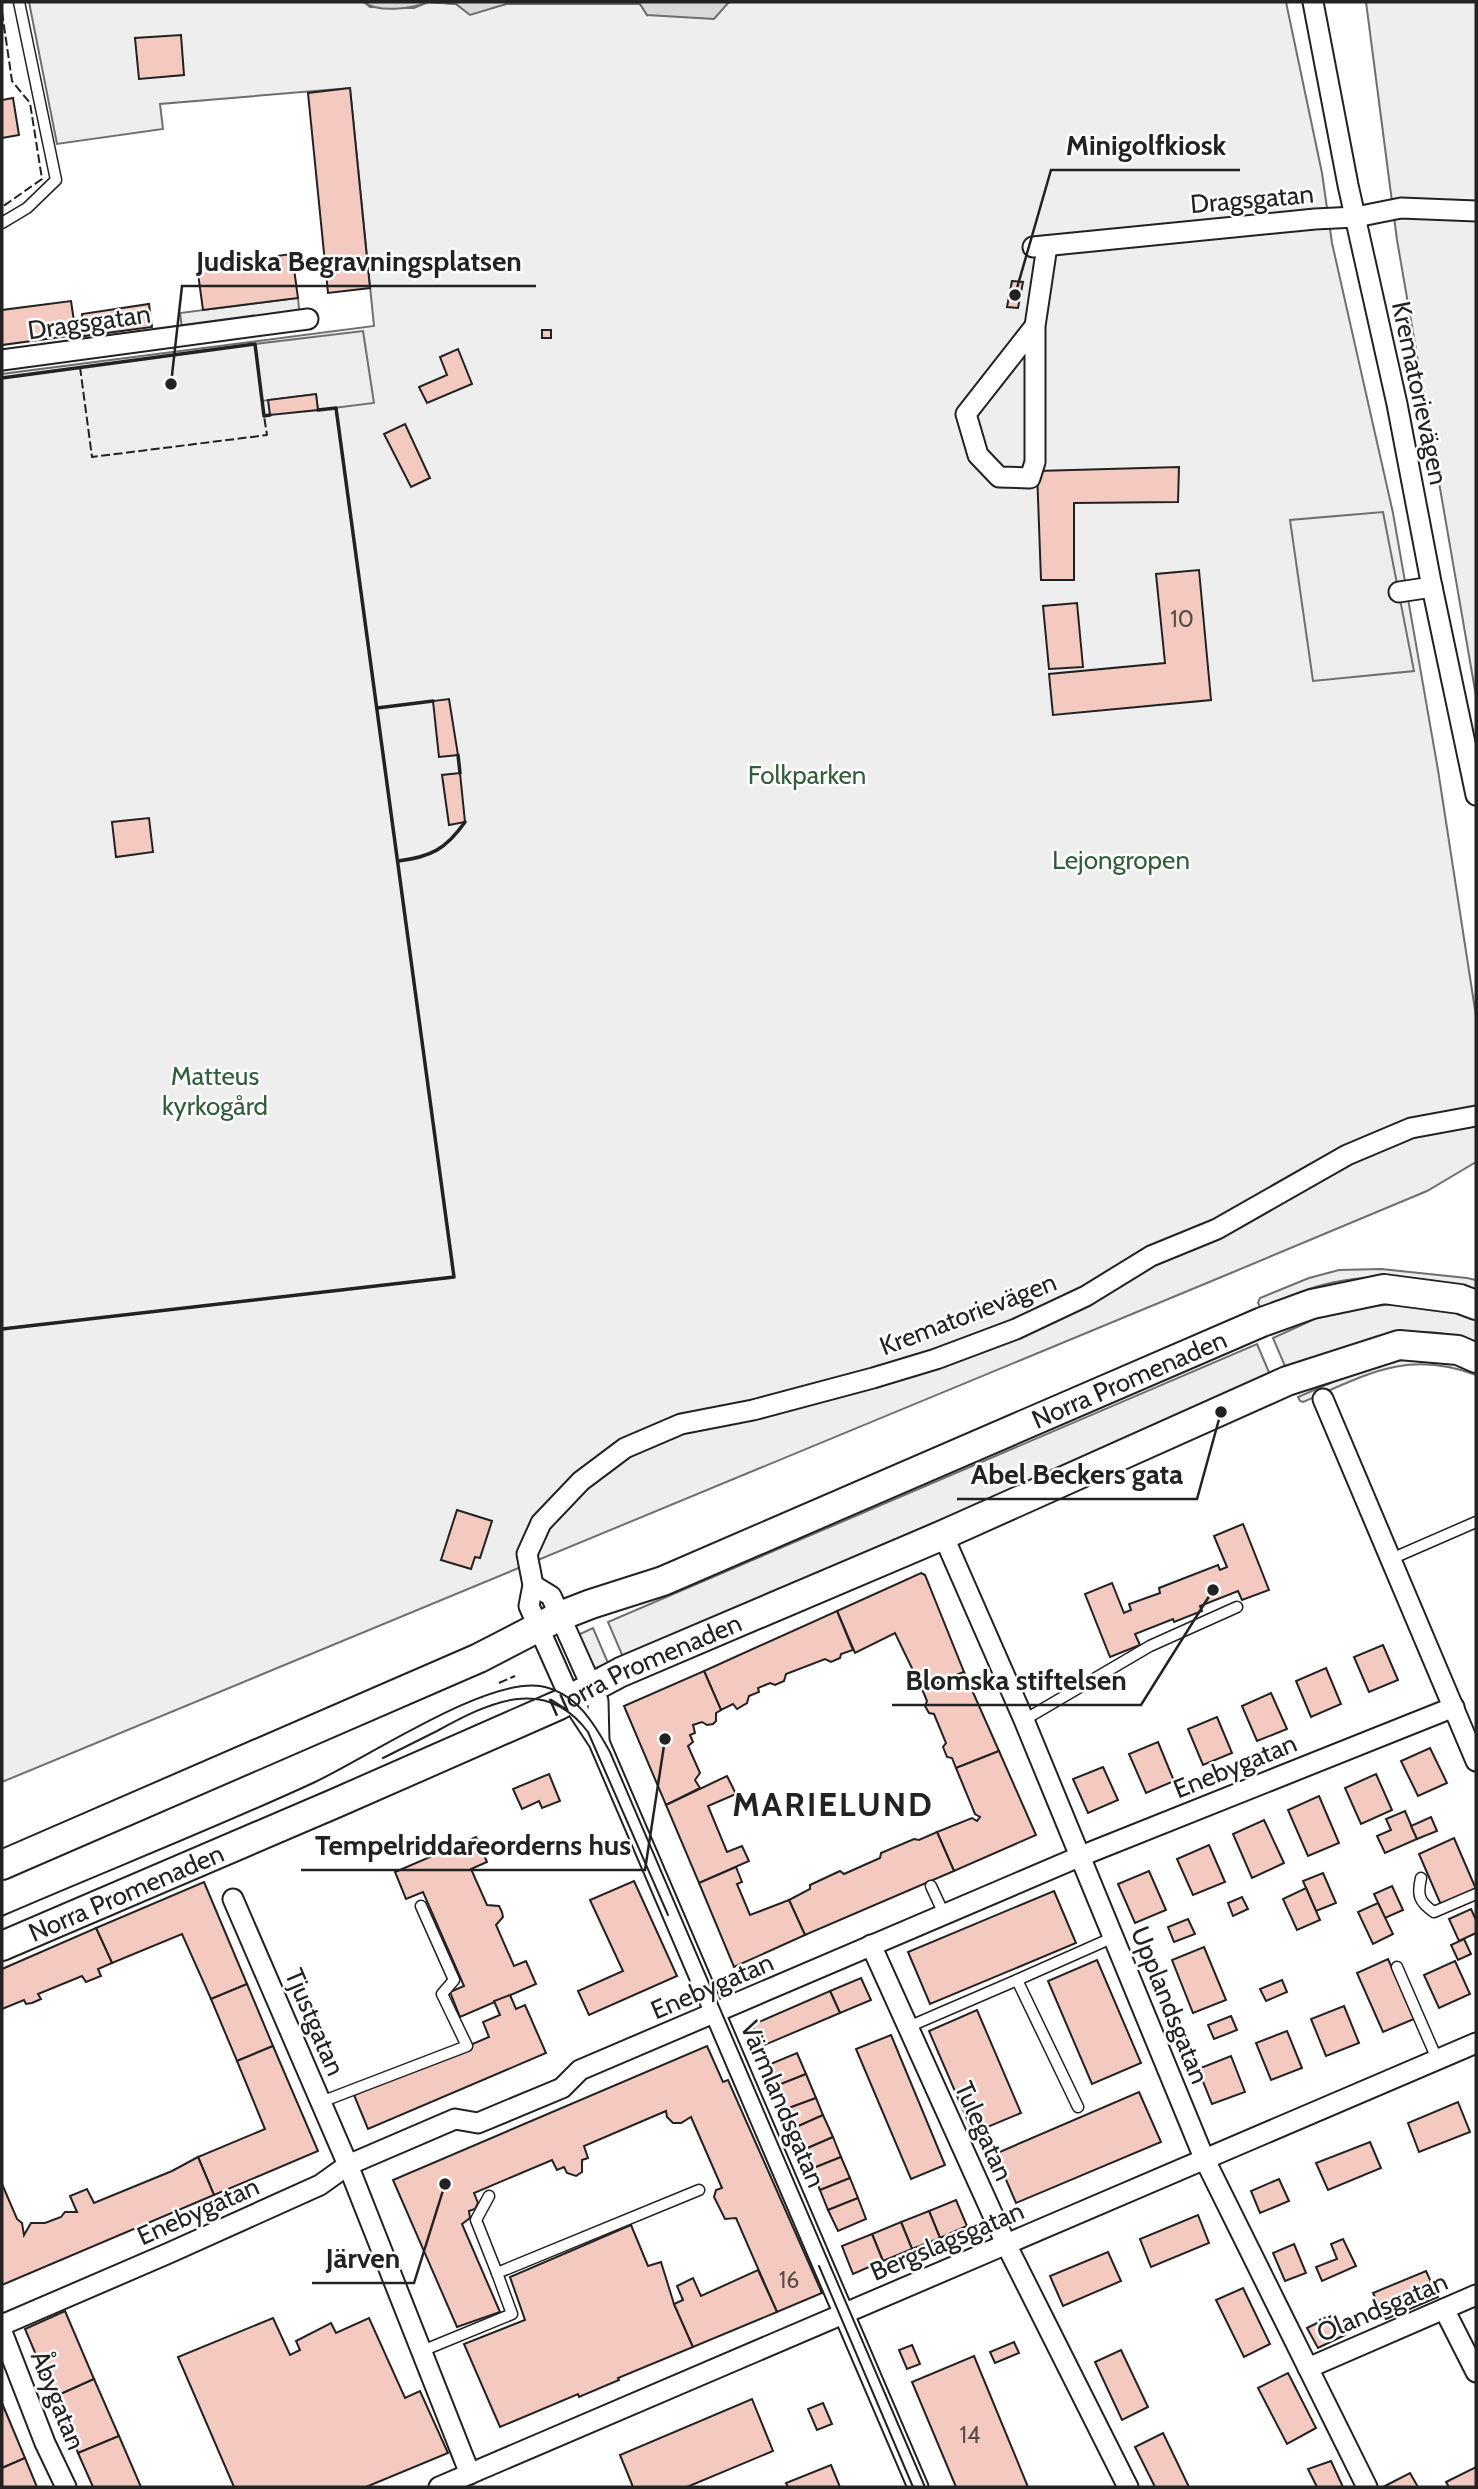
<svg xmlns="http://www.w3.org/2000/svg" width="1478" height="2489" font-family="Cabin,sans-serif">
	<rect width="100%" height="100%" fill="#fff"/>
	<g fill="#eee" stroke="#6f6f6f" stroke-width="2">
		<polygon points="29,2 364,2 370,7 414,8 428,2 456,4 470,14 506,4 640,4 647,15 653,2 1286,2 1322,173 1332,243 1393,513 1438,770 1476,1016 1476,1162 1427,1191 1231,1273 2,1782 2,374 374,326 350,88 160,104 163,129 57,144"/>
		<polygon points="1366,2 1476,2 1476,696 1397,240"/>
		<path d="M 1381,1269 L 1467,1278 L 1476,1280 L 1476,1290 C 1422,1275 1359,1271 1306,1290 C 1290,1295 1276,1302 1261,1309 L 1258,1303 L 1260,1298 L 1309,1278 L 1339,1270 Z"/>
		<path d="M 1407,1303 L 1476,1316 L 1476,1342 C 1410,1317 1347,1345 1287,1371 L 1273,1338 L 1319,1317 L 1374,1306 Z"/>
		<polygon points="1257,1344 1271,1377 623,1657 608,1622"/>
		<path d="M 1410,1358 L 1439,1359 L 1476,1369 L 1476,1375 C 1407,1349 1366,1375 1303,1402 L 1300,1401 L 1298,1397 C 1335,1381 1370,1364 1410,1358 Z"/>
		<polygon points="593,1628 608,1663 596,1668 592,1667 579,1639 580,1634"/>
	</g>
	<g fill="#ededed" stroke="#6f6f6f" stroke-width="2">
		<polygon points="298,298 300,320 183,336 180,313"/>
		<polygon points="363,331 374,403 318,410 316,394 262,401 255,344"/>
		<polygon points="1383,512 1414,671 1313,681 1290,520"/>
	</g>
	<g fill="#d9d9d9" stroke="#6f6f6f" stroke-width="2">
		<path d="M 364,2 L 428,2 C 413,9 377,13 364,2 Z"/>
		<polygon points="430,2 729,2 714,19 647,15 640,4 506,4 470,15 456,4"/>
	</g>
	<g fill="#f3c9c0" stroke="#222" stroke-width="2">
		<polygon points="181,35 184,75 139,79 135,38"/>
		<polygon points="350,88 370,288 328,293 308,93"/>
		<polygon points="13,98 19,135 2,138 2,100"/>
		<polygon points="292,254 298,298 203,310 197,266"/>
		<polygon points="1012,281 1023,282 1018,308 1007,307"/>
		<polygon points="71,301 76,335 2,345 2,310"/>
		<polygon points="149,304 152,327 84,336 82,314"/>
		<rect x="542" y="330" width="9" height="8"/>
		<polygon points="458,349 472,384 427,403 419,387 447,375 440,357"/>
		<polygon points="316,394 318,410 270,415 268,400"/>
		<polygon points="405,424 430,478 411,487 384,434"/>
		<polygon points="1179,467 1178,502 1074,503 1074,580 1041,580 1037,471"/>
		<polygon points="1199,570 1211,700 1053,715 1049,674 1165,663 1156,574"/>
		<polygon points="1077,603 1083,667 1049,669 1043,606"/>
		<polygon points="449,699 458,755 439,757 433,701"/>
		<polygon points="460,773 465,822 449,825 442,775"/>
		<polygon points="149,818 153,852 116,857 112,822"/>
		<polygon points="457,1510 492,1521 480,1558 475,1557 471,1569 441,1560"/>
		<polygon points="1243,1524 1269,1590 1242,1600 1238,1591 1200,1606 1202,1611 1174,1622 1173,1619 1135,1634 1140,1645 1110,1657 1085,1594 1112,1583 1124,1613 1131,1610 1129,1604 1160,1593 1159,1588 1218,1565 1220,1570 1227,1567 1214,1536"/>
		<polygon points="921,1573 925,1575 964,1672 922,1689 895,1633 855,1653 837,1611"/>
		<polygon points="837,1611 853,1650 841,1654 840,1658 831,1662 825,1659 786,1674 784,1681 775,1685 770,1683 758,1688 759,1692 749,1696 747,1703 737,1709 733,1704 721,1710 704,1671"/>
		<polygon points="1383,1645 1398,1680 1369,1692 1354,1657"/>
		<polygon points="1326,1668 1341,1704 1311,1717 1296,1681"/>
		<polygon points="704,1671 721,1710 716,1713 716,1721 713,1724 707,1725 702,1722 693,1725 695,1733 690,1735 693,1742 688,1746 700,1773 695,1780 700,1788 666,1805 624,1706"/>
		<polygon points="964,1672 999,1751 956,1768 952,1758 947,1757 943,1747 946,1743 934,1714 929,1713 925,1706 927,1701 922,1689"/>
		<polygon points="1271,1693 1287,1729 1257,1741 1242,1706"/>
		<polygon points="1217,1717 1232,1753 1203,1765 1188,1729"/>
		<polygon points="1158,1742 1174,1781 1146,1793 1129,1754"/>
		<polygon points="1430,1748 1447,1783 1418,1796 1401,1761"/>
		<polygon points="999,1751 1036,1835 954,1871 937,1832 972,1818 977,1821 980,1817 975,1814 956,1768"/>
		<polygon points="1103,1767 1118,1800 1088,1813 1073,1779"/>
		<polygon points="549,1774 560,1801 542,1808 539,1801 522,1809 513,1789"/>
		<polygon points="1376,1774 1392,1810 1361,1824 1345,1788"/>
		<polygon points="727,1776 736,1794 708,1806 727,1852 742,1846 749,1861 699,1883 666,1805"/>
		<polygon points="1319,1796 1339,1843 1308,1856 1288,1810"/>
		<polygon points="1405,1811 1417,1839 1385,1853 1377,1836 1391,1830 1386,1819"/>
		<polygon points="1431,1817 1437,1831 1417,1839 1411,1826"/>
		<polygon points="1264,1820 1284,1863 1252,1878 1233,1834"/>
		<polygon points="937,1832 954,1871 805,1935 789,1900 810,1889 810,1885 840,1871 844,1874 880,1858 881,1853 914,1839 919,1840"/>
		<polygon points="476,1837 487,1862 471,1869 487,1905 499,1906 502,1912 503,1917 496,1925 514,1966 526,1961 536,1984 460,2017 450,1992 464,1986 423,1892 406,1899 395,1872"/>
		<polygon points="1454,1838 1476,1889 1441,1905 1419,1854"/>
		<polygon points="1209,1845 1225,1882 1193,1895 1177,1859"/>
		<polygon points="736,1867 742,1882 737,1884 750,1915 789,1900 805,1935 734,1967 699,1883"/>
		<polygon points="1149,1871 1166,1910 1135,1923 1118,1884"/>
		<polygon points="1323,1873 1336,1903 1316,1911 1303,1881"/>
		<polygon points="634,1881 677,1976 589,2015 578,1991 623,1971 590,1900"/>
		<polygon points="204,1882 247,1984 211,1999 182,1934 112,1963 96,1928"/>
		<polygon points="1392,1886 1403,1910 1385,1918 1374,1894"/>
		<polygon points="1306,1888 1320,1920 1297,1930 1283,1899"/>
		<polygon points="1054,1891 1076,1943 930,2004 908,1952"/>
		<polygon points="1242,1897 1248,1909 1233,1916 1228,1903"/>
		<polygon points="1378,1903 1393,1934 1373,1944 1358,1912"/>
		<polygon points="1471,1909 1476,1920 1476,1933 1459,1941 1449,1919"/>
		<polygon points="1188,1919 1195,1934 1174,1942 1168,1927"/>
		<polygon points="96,1928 112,1963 98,1969 101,1976 86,1982 82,1976 38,1994 41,1999 32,2003 26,2004 24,2000 2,2009 2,1969"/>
		<polygon points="1464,1939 1471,1954 1458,1960 1451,1945"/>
		<polygon points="1204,1947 1226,2000 1193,2013 1172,1960"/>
		<polygon points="1388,1959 1414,2019 1383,2032 1357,1973"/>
		<polygon points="1097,1960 1141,2063 1092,2084 1048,1981"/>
		<polygon points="1455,1961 1470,1994 1439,2008 1424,1975"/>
		<polygon points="861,1978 871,2000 840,2013 830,1991"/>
		<polygon points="1282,1980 1287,1992 1266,2001 1260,1989"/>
		<polygon points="247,1984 273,2046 237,2061 211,1999"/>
		<polygon points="830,1991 840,2013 762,2046 752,2025"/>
		<polygon points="510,1995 516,2009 525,2005 546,2053 368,2129 354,2095 489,2037 483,2022 500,2015 494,2001"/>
		<polygon points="1344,2006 1359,2043 1326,2056 1311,2019"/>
		<polygon points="977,2010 1021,2113 973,2133 929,2031"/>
		<polygon points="1231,2016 1237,2030 1214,2039 1208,2025"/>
		<polygon points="1287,2031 1302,2068 1271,2080 1256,2043"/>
		<polygon points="891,2035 945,2165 911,2179 856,2049"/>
		<polygon points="273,2046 318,2151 214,2195 198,2157 265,2129 237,2061"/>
		<polygon points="707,2046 723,2082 728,2080 822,2293 777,2312 736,2218 725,2219 714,2197 716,2190 722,2188 691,2117 681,2123 673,2123 667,2117 666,2111 584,2146 588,2158 582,2160 582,2172 576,2176 567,2173 564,2167 557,2170 552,2160 474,2193 478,2203 475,2209 469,2211 470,2218 462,2224 500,2312 457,2327 393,2180"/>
		<polygon points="797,2053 806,2074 776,2086 768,2065"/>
		<polygon points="1231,2056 1245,2092 1212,2104 1198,2069"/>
		<polygon points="806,2074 816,2098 786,2109 776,2086"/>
		<polygon points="1139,2092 1161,2142 1016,2203 995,2154"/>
		<polygon points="816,2098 823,2115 794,2128 786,2109"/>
		<polygon points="1458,2102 1470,2132 1419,2152 1408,2123"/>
		<polygon points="823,2115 833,2137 803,2150 794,2128"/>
		<polygon points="833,2137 841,2157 811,2169 803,2150"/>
		<polygon points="1370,2142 1381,2168 1328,2190 1316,2163"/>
		<polygon points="198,2157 214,2195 2,2285 2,2184 17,2219 22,2223 24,2235 31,2223 45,2223 61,2217 65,2212 77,2212 70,2196 87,2189 94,2203 172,2171"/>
		<polygon points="841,2157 850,2178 820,2190 811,2169"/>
		<polygon points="850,2178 858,2198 828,2210 820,2190"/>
		<polygon points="1279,2179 1289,2201 1260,2213 1251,2191"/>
		<polygon points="858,2198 866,2219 838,2231 828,2210"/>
		<polygon points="956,2200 967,2226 940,2238 929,2211"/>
		<polygon points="929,2211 940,2238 912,2249 901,2222"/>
		<polygon points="1198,2215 1209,2243 1151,2267 1140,2239"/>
		<polygon points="901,2222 912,2249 883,2261 872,2234"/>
		<polygon points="631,2225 648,2266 661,2262 674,2304 693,2347 618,2378 619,2380 579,2397 578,2394 500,2427 464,2344 525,2320 510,2277"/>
		<polygon points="872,2234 883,2261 853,2274 842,2246"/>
		<polygon points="1343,2239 1356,2266 1322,2281 1316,2267 1337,2259 1331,2244"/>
		<polygon points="1294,2244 1306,2273 1285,2281 1273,2253"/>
		<polygon points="1108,2252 1121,2281 1063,2306 1050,2276"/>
		<polygon points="758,2270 777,2312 693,2347 674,2304 683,2300 677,2286 693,2278 701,2296"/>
		<polygon points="1426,2271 1438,2297 1386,2319 1373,2293"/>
		<polygon points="1243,2288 1270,2344 1244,2357 1216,2300"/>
		<polygon points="65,2311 94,2379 54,2397 25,2329"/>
		<polygon points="1335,2314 1345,2335 1318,2348 1307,2328"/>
		<polygon points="273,2318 290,2355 300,2350 296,2341 331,2323 336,2333 369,2318 405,2398 420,2391 448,2453 366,2487 234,2487 178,2357"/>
		<polygon points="1014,2342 1019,2353 995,2363 990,2352"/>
		<polygon points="912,2345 920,2364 907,2369 899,2350"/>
		<polygon points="1121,2350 1148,2407 1122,2420 1095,2362"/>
		<polygon points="974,2356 1028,2487 956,2487 912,2382"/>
		<polygon points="1288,2373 1316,2428 1287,2444 1258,2388"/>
		<polygon points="94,2379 119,2436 78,2453 54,2397"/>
		<polygon points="752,2399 773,2451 687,2487 633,2487 620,2455"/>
		<polygon points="2,2403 25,2458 2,2468"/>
		<polygon points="823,2403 832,2424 817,2430 808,2409"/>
		<polygon points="1163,2433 1189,2487 1155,2487 1135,2447"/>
		<polygon points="119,2436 141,2487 93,2487 78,2453"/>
		<polygon points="25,2458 37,2487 2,2487 2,2468"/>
		<polygon points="1331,2461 1343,2487 1317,2487 1308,2469"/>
		<polygon points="831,2465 840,2487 788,2487 786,2483"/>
		<polygon points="1476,2467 1476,2487 1449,2487 1446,2482"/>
		<polygon points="1410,2473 1418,2487 1383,2487"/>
	</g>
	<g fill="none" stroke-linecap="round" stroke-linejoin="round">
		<g stroke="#222" stroke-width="13">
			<g id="service">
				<polyline points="2,223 27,208 56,180 19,2"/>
				<polyline points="1391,1559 1476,1522"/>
				<polyline points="1024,1720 1150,1646 1237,1607"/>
				<path d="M 1421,1878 C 1417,1895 1419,1902 1434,1912 L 1476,1894"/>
				<polyline points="931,1886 944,1914"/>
				<polyline points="1397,1967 1437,2059"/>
				<polyline points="908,2027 1017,1980"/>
				<polyline points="321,2102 467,2046 442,1994 454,1980 421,1906"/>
				<polyline points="1078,2107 1017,1980 1114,1937"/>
				<polyline points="489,2196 476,2220 497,2273"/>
				<polyline points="422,2351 512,2314 497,2273 699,2190"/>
			</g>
		</g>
		<g stroke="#222" stroke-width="23">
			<g id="minor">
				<polyline points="1313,2 1348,185 1397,404 1431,582 1476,795"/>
				<polyline points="1033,247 1315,219 1356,217 1401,208 1476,211"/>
				<polyline points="1035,326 966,414 978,455 999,477 1030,478 1035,462 1035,326 1047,246"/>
				<polyline points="2,360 308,319"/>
				<polyline points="1399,592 1432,587"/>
				<polyline points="1323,1399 1476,1761"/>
				<polyline points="943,1535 1024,1720 1204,2158 1367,2487"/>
				<polyline points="533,1585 551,1596 598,1701 599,1741"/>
				<polyline points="233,1899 348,2165 470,2474"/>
				<polyline points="871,1945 1006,2244 1128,2487"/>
				<polyline points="1444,2309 1476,2372"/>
				<polyline points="2,2325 169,2253 320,2185 348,2165 455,2119 478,2123 562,2088 580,2070 1081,1856 1454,1707"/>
				<polyline points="2,2332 45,2443 66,2487"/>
				<polyline points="1308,2368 1476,2295"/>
				<polyline points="439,2487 1476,2043"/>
				<polyline points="918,2487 599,1742 570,1698 529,1606 533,1585 527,1554 541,1523 581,1481 625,1448 681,1424 753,1410 873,1378 936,1359 1016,1329 1086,1296 1151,1256 1217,1229 1347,1155 1411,1128 1476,1116"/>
			</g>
		</g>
		<g stroke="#222" stroke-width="32">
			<g id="secondary">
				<path id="s1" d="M 2,1865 L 479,1658 L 560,1616 L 591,1604 L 663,1581 L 1262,1322 L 1312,1304 L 1384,1289 L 1460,1299 L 1476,1305"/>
				<path id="s2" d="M 2,1946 L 336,1803 L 559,1705 L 621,1672 L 943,1535 L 1287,1381 L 1399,1345 L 1458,1350 L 1476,1358"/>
			</g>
		</g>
		<use href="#service" stroke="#fff" stroke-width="10"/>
		<use href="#minor" stroke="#fff" stroke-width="19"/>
		<use href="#secondary" stroke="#fff" stroke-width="28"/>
		<g stroke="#222" stroke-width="2">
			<path d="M 383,1758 C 401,1749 419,1740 437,1731 C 488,1703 545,1674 588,1732 L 668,1915"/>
			<path d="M 2,1916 C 106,1871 211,1830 313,1783 C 367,1758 485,1678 540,1686 C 576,1692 594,1723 610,1752 L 925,2487"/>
			<polyline points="819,2266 913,2487"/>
		</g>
		<g stroke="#222" stroke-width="2" stroke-dasharray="9 3.5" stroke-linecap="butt">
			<polyline points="2,12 12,81 30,103 42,179 2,207"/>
			<polyline points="80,367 92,457 267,435 264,416"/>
			<polyline points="499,1683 515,1676"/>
		</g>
		<g stroke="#222" stroke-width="3.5">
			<polyline points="2,378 255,344 264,416 270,415"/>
			<polyline points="377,708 433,701"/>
			<polyline points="458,755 460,773"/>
			<path d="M 398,861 C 431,857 446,849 465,822"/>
			<polyline points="2,1329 454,1277 336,408 318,410"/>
		</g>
	</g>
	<g text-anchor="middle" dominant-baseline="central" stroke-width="5" stroke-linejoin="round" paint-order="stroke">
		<g font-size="23" fill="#564c4a">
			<text x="1182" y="619">10</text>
			<text x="789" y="2280">16</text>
			<text x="970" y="2435">14</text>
		</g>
		<g font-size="26" fill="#222" stroke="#fff">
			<text transform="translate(1252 199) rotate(-5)">Dragsgatan</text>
			<text transform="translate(89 322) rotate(-8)">Dragsgatan</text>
			<text transform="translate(1420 393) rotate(78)">Krematorievägen</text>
			<text transform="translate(968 1314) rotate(-21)">Krematorievägen</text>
			<text stroke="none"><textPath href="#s1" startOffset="1228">Norra Promenaden</textPath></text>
			<text stroke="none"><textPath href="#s2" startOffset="702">Norra Promenaden</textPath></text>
			<text transform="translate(1235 1766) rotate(-22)">Enebygatan</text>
			<text stroke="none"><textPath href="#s2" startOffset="135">Norra Promenaden</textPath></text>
			<text transform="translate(712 1986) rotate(-23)">Enebygatan</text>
			<text transform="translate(1170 2005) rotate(68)">Upplandsgatan</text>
			<text transform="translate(315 2022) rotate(67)">Tjustgatan</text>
			<text transform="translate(783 2104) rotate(67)">Värmlandsgatan</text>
			<text transform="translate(984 2131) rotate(66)">Tulegatan</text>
			<text transform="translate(198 2211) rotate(-24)">Enebygatan</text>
			<text transform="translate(947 2241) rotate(-23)">Bergslagsgatan</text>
			<text transform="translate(1382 2307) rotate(-23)">Ölandsgatan</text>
			<text transform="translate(58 2400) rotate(68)">Åbygatan</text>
		</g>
		<g font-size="26" fill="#2f5e38" stroke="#fff">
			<text x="807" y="775">Folkparken</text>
			<text x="1121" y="860">Lejongropen</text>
			<text x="215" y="1076">Matteus<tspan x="215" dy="30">kyrkogård</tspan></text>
		</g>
		<g font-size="33" font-weight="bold" letter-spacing="2" fill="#222" stroke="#fff">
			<text x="833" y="1804">MARIELUND</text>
		</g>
	</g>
	<path fill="none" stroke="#222" stroke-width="2.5" d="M1015 295L1051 170H1240M171 384L182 286H536M1221 1412L1197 1499H957M1213 1590L1141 1705H892M665 1739L645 1870H301M445 2184L414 2283H312"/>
	<g fill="#222" stroke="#fff" stroke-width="2.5">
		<circle cx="1015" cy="295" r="7"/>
		<circle cx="171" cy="384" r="7"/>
		<circle cx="1221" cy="1412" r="7"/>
		<circle cx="1213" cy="1590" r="7"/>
		<circle cx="665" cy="1739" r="7"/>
		<circle cx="445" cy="2184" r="7"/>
	</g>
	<g font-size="28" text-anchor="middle" font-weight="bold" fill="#222" stroke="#fff" stroke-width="5" stroke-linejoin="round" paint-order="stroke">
		<text x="1146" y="155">Minigolfkiosk</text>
		<text x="359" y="271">Judiska Begravningsplatsen</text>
		<text x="1077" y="1484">Abel Beckers gata</text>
		<text x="1016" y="1690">Blomska stiftelsen</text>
		<text x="473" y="1855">Tempelriddareorderns hus</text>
		<text x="363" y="2268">Järven</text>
	</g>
	<rect width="1478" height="2489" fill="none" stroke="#222222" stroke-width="7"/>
</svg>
